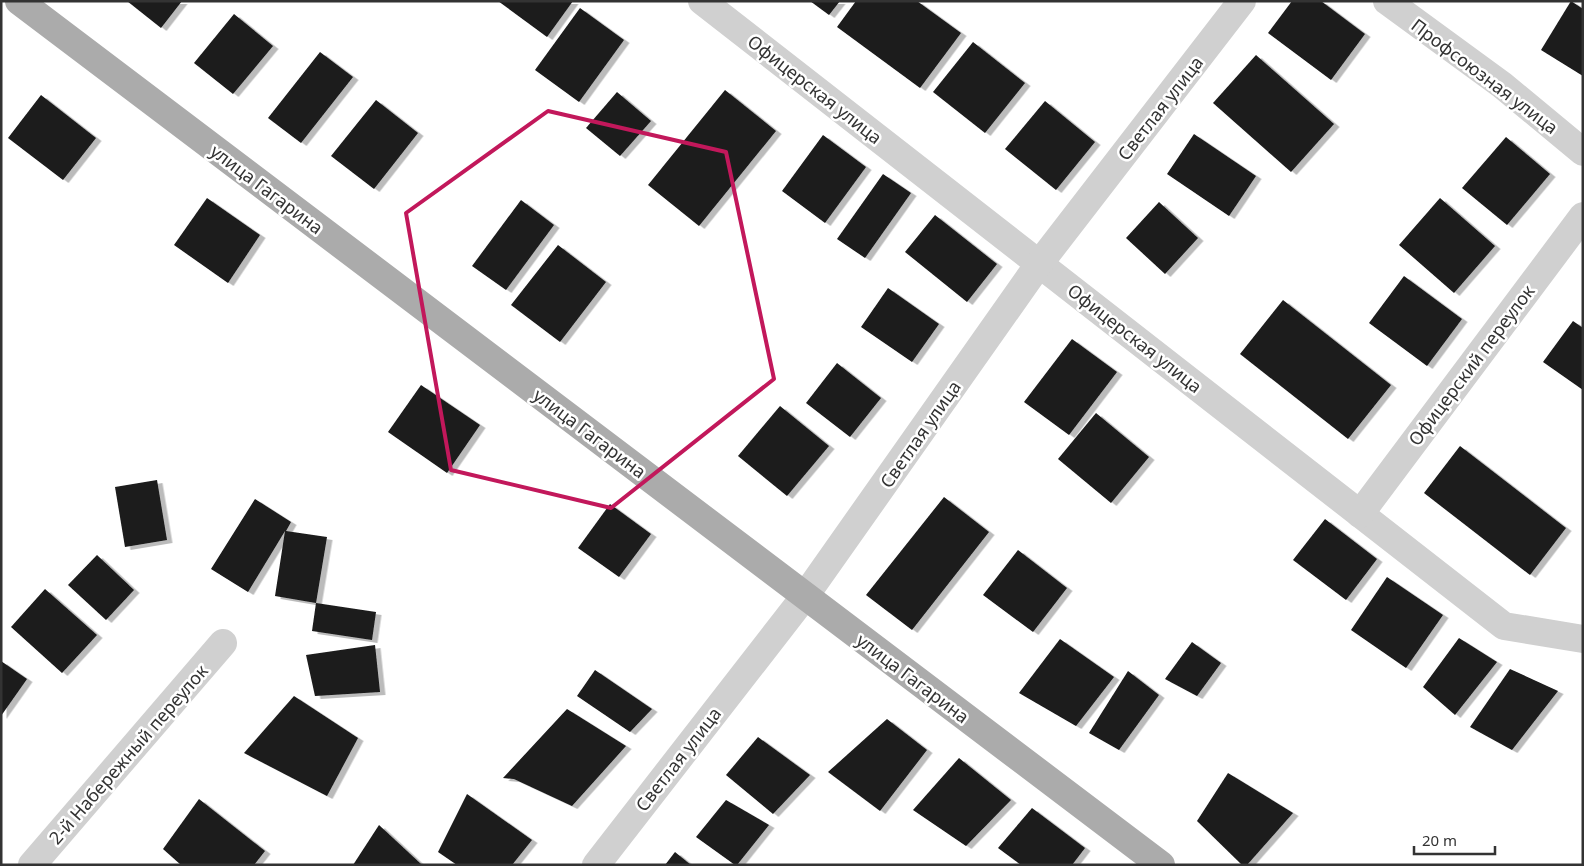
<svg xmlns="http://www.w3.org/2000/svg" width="1584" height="866" font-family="'Noto Sans',sans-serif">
	<defs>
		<filter id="shadow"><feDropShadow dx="5.5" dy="3" stdDeviation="0" flood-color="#0004"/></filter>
	</defs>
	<rect width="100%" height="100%" fill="#fff"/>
	<g fill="#1a1a1a" filter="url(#shadow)">
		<polygon points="127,1 182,1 161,28"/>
		<polygon points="498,1 573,1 547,37"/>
		<polygon points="810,1 840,1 829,15"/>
		<polygon points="856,1 917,1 961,33 920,88 837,27"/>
		<polygon points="1292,1 1321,1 1365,34 1331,80 1268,33"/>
		<polygon points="1571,1 1583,9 1583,76 1541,50"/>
		<polygon points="580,8 624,40 579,102 535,70"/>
		<polygon points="234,14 273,46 233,94 194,63"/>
		<polygon points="973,42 1025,83 985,133 933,92"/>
		<polygon points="320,52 353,77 301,143 268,118"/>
		<polygon points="1256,55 1334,124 1291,172 1213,103"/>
		<polygon points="725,90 776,131 699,226 648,185"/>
		<polygon points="617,92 651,121 620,156 586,128"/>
		<polygon points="41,95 96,138 63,180 8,138"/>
		<polygon points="376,100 418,133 374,189 331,156"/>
		<polygon points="1045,101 1095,142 1056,190 1005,149"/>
		<polygon points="1194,134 1256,176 1229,216 1167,174"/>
		<polygon points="823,135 866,167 825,223 782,191"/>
		<polygon points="1506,137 1550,174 1507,225 1462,188"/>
		<polygon points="883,174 911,193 865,258 837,239"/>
		<polygon points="207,198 260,235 228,283 174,245"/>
		<polygon points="1440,198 1495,246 1454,293 1399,245"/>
		<polygon points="521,200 554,225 506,290 472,266"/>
		<polygon points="1159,202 1198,238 1165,274 1126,238"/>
		<polygon points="935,215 997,264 967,302 905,252"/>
		<polygon points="558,245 606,282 560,342 511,305"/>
		<polygon points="1404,276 1462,319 1427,366 1369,323"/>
		<polygon points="888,288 939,324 912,362 861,327"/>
		<polygon points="1283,300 1391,385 1348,439 1240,354"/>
		<polygon points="1573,321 1583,328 1583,390 1543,362"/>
		<polygon points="1072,339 1117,372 1069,435 1024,402"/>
		<polygon points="837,363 881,398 850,437 806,403"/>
		<polygon points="421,385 480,425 447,473 388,432"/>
		<polygon points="780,406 829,446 787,496 738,456"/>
		<polygon points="1096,413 1149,457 1111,503 1058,459"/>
		<polygon points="1460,446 1566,528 1530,575 1424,493"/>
		<polygon points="157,480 167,540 125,547 115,487"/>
		<polygon points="944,497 989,532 912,630 866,595"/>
		<polygon points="255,499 291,522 286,531 327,537 316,603 275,596 285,531 248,592 211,569"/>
		<polygon points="610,504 651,534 619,577 578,548"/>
		<polygon points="1325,519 1377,559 1346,600 1293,560"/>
		<polygon points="1018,550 1067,588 1033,632 983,595"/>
		<polygon points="97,555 134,590 106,620 68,585"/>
		<polygon points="1387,577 1443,615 1406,668 1351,630"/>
		<polygon points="45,589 97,635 62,673 11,627"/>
		<polygon points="316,603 376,612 372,640 312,631"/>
		<polygon points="1459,638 1497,662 1455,715 1423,687"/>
		<polygon points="1060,639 1114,677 1076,726 1019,693"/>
		<polygon points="1192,642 1221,663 1197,696 1165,679"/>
		<polygon points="375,645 380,692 315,696 306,655"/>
		<polygon points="1,661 27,679 1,716"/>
		<polygon points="1510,669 1558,691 1512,750 1470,727"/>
		<polygon points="595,670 652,709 630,732 577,696"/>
		<polygon points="1128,671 1159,695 1119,750 1089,733"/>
		<polygon points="294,696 358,738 327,796 244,753"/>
		<polygon points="567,709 626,746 572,806 514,779 503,778"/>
		<polygon points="887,719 927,750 880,811 828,772"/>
		<polygon points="758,737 810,775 773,814 726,775"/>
		<polygon points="959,758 1011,800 966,846 913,810"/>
		<polygon points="1228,773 1293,813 1247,865 1242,865 1197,821"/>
		<polygon points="467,794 532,840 512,865 457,865 438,852"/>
		<polygon points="199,799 265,851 254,865 181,865 163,849"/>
		<polygon points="726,800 769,825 737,865 735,865 696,837"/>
		<polygon points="1032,808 1085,848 1072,865 1021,865 998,848"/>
		<polygon points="379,825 421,864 420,865 353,865"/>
		<polygon points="675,852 691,865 665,865"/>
	</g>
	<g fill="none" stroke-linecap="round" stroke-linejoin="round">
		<g stroke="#d0d0d0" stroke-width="28">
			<polyline points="702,1 1504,626 1583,639"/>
			<polyline points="1387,1 1502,85 1583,152"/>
			<polyline points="1360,514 1583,216"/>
			<polyline points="32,865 223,643"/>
			<polyline points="596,865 805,596 1039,264 1242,1"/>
		</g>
		<polyline stroke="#ababab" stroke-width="28" points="19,1 1161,865"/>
	</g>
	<path fill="none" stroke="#c2185b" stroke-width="4" stroke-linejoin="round" d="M 548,111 L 726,152 L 774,379 L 611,508 L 451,470 L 406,213 Z"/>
	<g text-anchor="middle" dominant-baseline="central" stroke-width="5" stroke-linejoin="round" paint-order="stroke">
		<g font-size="18" fill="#333" stroke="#fff">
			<text transform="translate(1485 76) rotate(37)">Профсоюзная улица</text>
			<text transform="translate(815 89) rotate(38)">Офицерская улица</text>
			<text transform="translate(1160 108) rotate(-52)">Светлая улица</text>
			<text transform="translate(267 189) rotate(37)">улица Гагарина</text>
			<text transform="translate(1135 338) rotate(38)">Офицерская улица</text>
			<text transform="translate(1471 365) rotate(-53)">Офицерский переулок</text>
			<text transform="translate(590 433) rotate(37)">улица Гагарина</text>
			<text transform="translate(920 434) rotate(-55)">Светлая улица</text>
			<text transform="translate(913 678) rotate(37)">улица Гагарина</text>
			<text transform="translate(128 754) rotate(-49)">2-й Набережный переулок</text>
			<text transform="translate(678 759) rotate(-52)">Светлая улица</text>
		</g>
	</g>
	<rect width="1584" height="866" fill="none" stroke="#333333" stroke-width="5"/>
	<path d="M1414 846v8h81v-8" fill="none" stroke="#333333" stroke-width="2.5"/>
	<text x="1422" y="846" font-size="15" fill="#333333" stroke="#ffffff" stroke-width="4" paint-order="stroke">20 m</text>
</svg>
